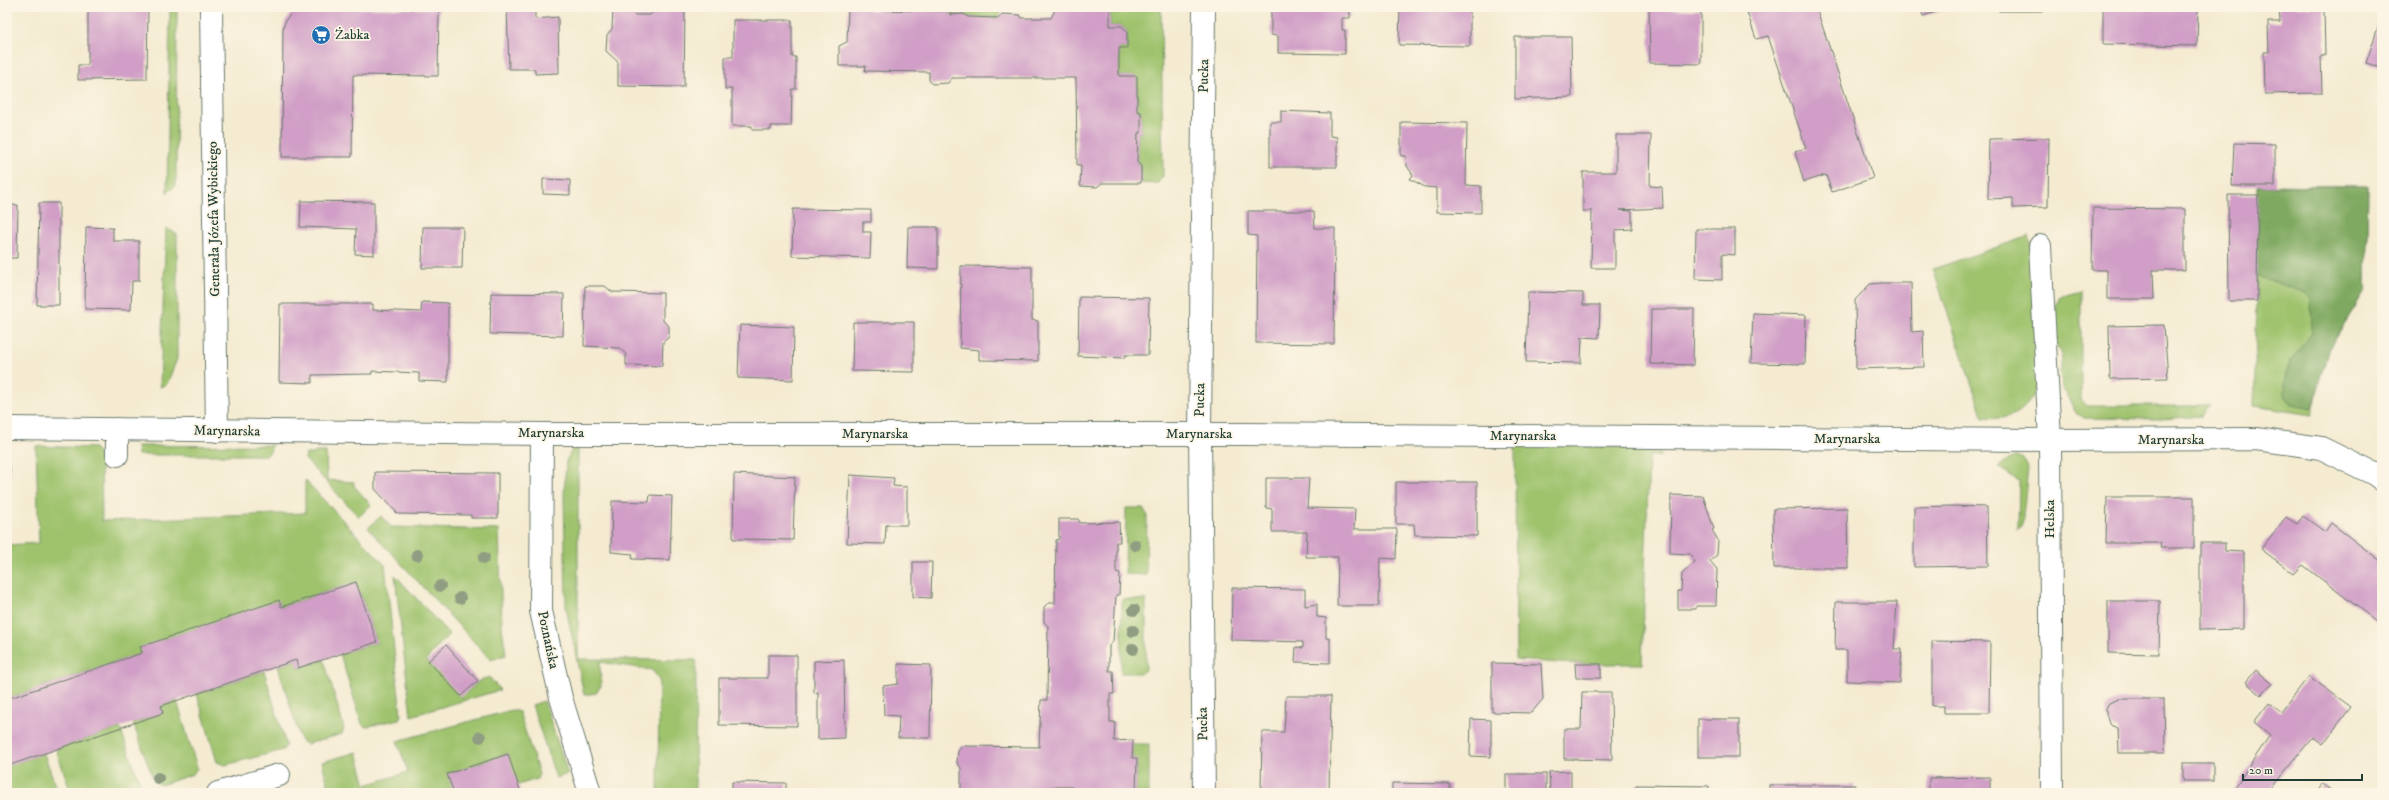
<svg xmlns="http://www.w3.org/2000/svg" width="2389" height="800" font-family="'IM FELL DW Pica',serif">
	<rect width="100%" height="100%" fill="#fcf5e5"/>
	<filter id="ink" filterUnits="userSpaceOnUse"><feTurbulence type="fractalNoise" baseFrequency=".025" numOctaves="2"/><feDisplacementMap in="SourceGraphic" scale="8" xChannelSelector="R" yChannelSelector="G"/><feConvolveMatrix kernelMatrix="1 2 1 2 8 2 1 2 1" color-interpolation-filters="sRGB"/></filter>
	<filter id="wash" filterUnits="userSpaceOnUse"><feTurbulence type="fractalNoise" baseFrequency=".012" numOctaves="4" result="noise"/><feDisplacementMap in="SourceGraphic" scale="16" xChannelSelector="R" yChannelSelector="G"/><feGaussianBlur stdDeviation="0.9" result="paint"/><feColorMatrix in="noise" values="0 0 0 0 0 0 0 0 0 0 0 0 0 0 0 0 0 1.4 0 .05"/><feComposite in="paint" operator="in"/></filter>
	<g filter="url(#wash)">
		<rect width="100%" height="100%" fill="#f4ebd1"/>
		<g fill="#9fc36d" stroke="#5f8050">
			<polygon points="170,7 177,7 176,185 167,193"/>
			<polygon points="915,7 1002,7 999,18 968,17 964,14 950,15 951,12 915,11"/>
			<polygon points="1110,7 1161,7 1163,176 1157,184 1141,183 1141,166 1137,162 1138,133 1141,133 1141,112 1137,111 1137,77 1119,76 1119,48 1127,48 1127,32 1122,26 1110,26"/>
			<polygon points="2257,185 2368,186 2366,289 2328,350 2312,415 2254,406 2257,301"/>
			<polygon points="166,228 177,234 177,359 167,384 160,387"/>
			<path d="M 2029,236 L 2032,250 L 2037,389 C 2026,412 2009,421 1983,418 L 1933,269 Z"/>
			<polygon points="2081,290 2081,399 2087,406 2210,406 2202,416 2161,419 2084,418 2076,412 2063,389 2060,374 2062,355 2057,344 2055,310 2059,298 2066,294"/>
			<polygon points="1515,443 1654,449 1662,456 1649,456 1642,664 1575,664 1516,660"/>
			<polygon points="272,445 270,452 267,455 138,455 137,446"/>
			<polygon points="36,446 94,448 101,457 102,521 305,513 305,480 385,565 401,715 399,719 365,727 362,724 340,654 377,642 356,582 281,607 279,601 142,653 7,699 7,545 39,543"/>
			<polygon points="578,447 578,659 696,660 695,793 658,793 659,679 652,670 600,662 601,686 596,693 584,695 566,607 564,494 566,461 572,450"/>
			<polygon points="315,452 326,452 327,480 354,482 354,486 371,505 359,517 305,459 306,454 315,454"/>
			<polygon points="2014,457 2022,458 2028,468 2022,526 2018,530 2019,481 1998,467"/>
			<polygon points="1126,508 1142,508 1147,514 1146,575 1125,574"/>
			<polygon points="381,516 391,527 499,530 502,627 506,655 491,660 368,528"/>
			<polygon points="395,575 449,634 426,660 461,698 479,681 489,677 500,690 411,716"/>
			<polygon points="1122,599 1146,600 1146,669 1141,673 1121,673"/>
			<polygon points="296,660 299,668 324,660 344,728 342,734 307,744 301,741 278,666"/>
			<polygon points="264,671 286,745 283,750 225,765 217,762 197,694"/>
			<polygon points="177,701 197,768 193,774 161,785 154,781 133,723 163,713 161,706"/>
			<polygon points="544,701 568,774 556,778 532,705"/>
			<polygon points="512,710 519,712 539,774 537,779 518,785 507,754 448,774 454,793 330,793 322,762 357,752 366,785 408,772 397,741"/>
			<polygon points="120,728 141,786 139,791 130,793 71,793 56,749"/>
			<polygon points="1133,744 1149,744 1149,793 1136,793 1137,759 1132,758"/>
			<polygon points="44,753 58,793 7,793 7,766"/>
			<polygon points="1047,787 1072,787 1073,793 1047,793"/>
		</g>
		<polygon fill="#7fa960" stroke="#4f734a" points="2257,186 2368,186 2366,289 2328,350 2313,408 2291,404 2284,396 2284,381 2290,362 2312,333 2311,300 2306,293 2257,276"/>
		<g id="blocks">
			<g fill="#d09ec6">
				<polygon points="88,7 148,7 147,79 78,80 78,65 88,65"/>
				<polygon points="507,7 535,7 535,19 558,17 559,73 535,74 535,69 509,69"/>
				<polygon points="848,7 866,7 869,10 951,11 950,15 964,14 968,17 999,18 1002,14 1020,15 1022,18 1051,18 1056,8 1110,7 1110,26 1122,26 1127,32 1127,48 1119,48 1119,76 1137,76 1137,111 1141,112 1141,133 1138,133 1137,162 1141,166 1141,183 1102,183 1097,187 1080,186 1081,165 1077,165 1076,78 952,78 948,83 932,84 929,80 929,72 865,71 866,66 839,66 839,46 847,42"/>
				<polygon points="1271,7 1350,7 1350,18 1342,18 1342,30 1345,30 1345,54 1278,53 1278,36 1271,35"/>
				<polygon points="1400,7 1470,8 1470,46 1399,45"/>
				<polygon points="1750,7 1816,7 1873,178 1832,192 1826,175 1804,182 1795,152 1806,148 1768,36 1756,39 1746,9"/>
				<polygon points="1920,7 1953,7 1923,16"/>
				<rect x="1999" y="7" width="43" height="4"/>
				<polygon points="2103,7 2198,7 2197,46 2103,44"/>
				<polygon points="2279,7 2324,7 2325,56 2321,56 2322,93 2265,94 2264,52 2269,52 2268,22 2280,22"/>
				<polygon points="308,8 439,9 438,76 353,75 352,157 282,157 283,28 286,20 292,12"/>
				<polygon points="613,9 628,9 635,15 650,15 656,9 685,9 684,87 618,86 618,62 606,51 607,35 612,29"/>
				<polygon points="1649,9 1701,10 1701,64 1650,63"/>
				<polygon points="2382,15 2382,68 2366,63"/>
				<polygon points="733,20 792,20 792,57 796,57 796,89 792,89 791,126 771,126 771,130 752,130 752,126 732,126 732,89 725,89 725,57 733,57"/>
				<polygon points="1515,37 1571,37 1572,97 1515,99"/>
				<polygon points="1281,111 1330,113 1330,136 1337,137 1337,167 1270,167 1270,122 1281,122"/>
				<polygon points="1401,122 1467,123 1466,185 1481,186 1481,213 1437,212 1437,188 1425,187 1410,179 1413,175 1407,166 1406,156 1401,156"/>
				<polygon points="1616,135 1651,135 1650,186 1662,187 1663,208 1620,210 1632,211 1632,229 1615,230 1615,268 1591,268 1592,211 1583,211 1583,172 1616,172"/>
				<polygon points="2049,138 2048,207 2013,208 2013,198 1988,199 1989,139"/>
				<polygon points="2234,143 2275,144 2275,186 2232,186"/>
				<polygon points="543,179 570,180 570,195 543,194"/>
				<polygon points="2228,195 2258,195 2257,301 2229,301"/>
				<polygon points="301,201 374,202 374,255 355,254 356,229 300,227"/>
				<polygon points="39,203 59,203 59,305 37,305"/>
				<polygon points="7,205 18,205 17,258 7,258"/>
				<polygon points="2093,208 2185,209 2185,270 2153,270 2154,299 2107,299 2107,270 2092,270"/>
				<polygon points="793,209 871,210 871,222 863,222 863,232 871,232 870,258 792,256"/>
				<polygon points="1248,211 1314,211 1315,228 1335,228 1334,344 1256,343 1257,236 1248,235"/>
				<polygon points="86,227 113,228 113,241 139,241 139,281 132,281 131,310 85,309"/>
				<polygon points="423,227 463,227 462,268 422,268"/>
				<polygon points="908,227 938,227 938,269 907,268"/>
				<polygon points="1696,229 1735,229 1735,255 1722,254 1722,280 1695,279"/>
				<polygon points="961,266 1032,267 1032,320 1038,321 1038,361 979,360 979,350 960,348"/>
				<polygon points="1881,283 1911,283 1912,332 1923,331 1924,367 1856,369 1855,300 1870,284"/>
				<polygon points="585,286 605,286 612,292 663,293 663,321 669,326 669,337 663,342 662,366 626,365 626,354 619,348 584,346"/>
				<polygon points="1528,292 1583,293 1583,305 1600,305 1599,338 1582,337 1581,363 1526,362"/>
				<polygon points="491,293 564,294 563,336 490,334"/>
				<polygon points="1079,297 1149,298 1148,355 1125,355 1125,358 1078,356"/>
				<polygon points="422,302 448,303 448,382 419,381 419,373 372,371 372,374 312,375 312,383 279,382 280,304 373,304 373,310 421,312"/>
				<polygon points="1651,309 1694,309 1693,365 1650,364"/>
				<polygon points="1753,313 1806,315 1805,364 1751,363"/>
				<polygon points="853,322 914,322 914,372 852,371"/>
				<polygon points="740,325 794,327 793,380 738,378"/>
				<polygon points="2164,325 2168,378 2110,379 2109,326"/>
				<polygon points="7,466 10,466 9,535 7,535"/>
				<polygon points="375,472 498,473 498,518 471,518 471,515 398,514 375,489"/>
				<polygon points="734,474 795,477 793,540 733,539"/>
				<polygon points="850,475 894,478 893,486 907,487 907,525 886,525 885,544 847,543"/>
				<polygon points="1266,478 1309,478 1307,508 1355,509 1354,529 1397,529 1396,559 1380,558 1379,606 1337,606 1338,557 1306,557 1307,532 1272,532 1272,509 1266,508"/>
				<polygon points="1396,482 1477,482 1477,536 1415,535 1414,524 1396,524"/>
				<polygon points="650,495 672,496 670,560 632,559 633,554 611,552 612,501 649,502"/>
				<polygon points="1671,495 1703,496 1714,529 1712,530 1718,540 1717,555 1710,561 1717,569 1716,606 1696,606 1696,609 1678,609 1678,591 1681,591 1682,574 1695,562 1690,554 1670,553"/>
				<polygon points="2107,497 2194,497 2194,548 2160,548 2161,543 2106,543"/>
				<polygon points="1951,506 1987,507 1988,566 1914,567 1914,507"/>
				<polygon points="1847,508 1848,568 1774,568 1773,509"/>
				<polygon points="2303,516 2325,532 2331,523 2382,562 2381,625 2303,565 2294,574 2261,549 2286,517 2297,524"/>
				<polygon points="1059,519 1078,519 1080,523 1119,522 1120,542 1116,542 1116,572 1120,573 1119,595 1116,595 1113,642 1109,646 1109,671 1113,671 1114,694 1110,694 1110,722 1115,722 1114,741 1133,740 1132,758 1137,758 1136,793 1073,793 1072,787 1047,787 1047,793 961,793 961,768 957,763 958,751 962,746 1039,747 1041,700 1047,700 1048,626 1044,622 1044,607 1048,603 1055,603 1056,540 1059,539"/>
				<polygon points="2200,543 2225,543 2225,551 2244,552 2244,629 2200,630"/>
				<polygon points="913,562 932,562 931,598 913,597"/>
				<polygon points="356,582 377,642 298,668 296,660 278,666 161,706 163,713 7,766 7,699 142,653 140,647 276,601 279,600 281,607"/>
				<polygon points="1232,588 1305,589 1305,606 1317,604 1317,617 1326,618 1326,638 1330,639 1330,663 1295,662 1296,647 1303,648 1303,642 1231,640"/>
				<polygon points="2108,601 2160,601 2159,654 2108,653"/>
				<polygon points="1836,602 1897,602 1894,649 1902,649 1900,683 1847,681 1847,650 1835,650"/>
				<polygon points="1932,641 1990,642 1989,713 1944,713 1944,706 1932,706"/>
				<polygon points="446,645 478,681 461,696 428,661"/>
				<polygon points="768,655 797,655 797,726 719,725 719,678 768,678"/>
				<polygon points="844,660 845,738 818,739 818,692 814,693 814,661"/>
				<polygon points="1492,663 1541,664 1543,699 1531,713 1492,712"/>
				<polygon points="898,664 931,665 930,738 898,738 899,716 884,715 883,686 898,684"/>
				<polygon points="1575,664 1601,664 1601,678 1576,678"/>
				<polygon points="2256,670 2272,683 2261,695 2246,682"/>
				<polygon points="2309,676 2351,707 2323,744 2313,737 2267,793 2241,793 2233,790 2270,735 2254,722 2269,703 2281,712"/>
				<polygon points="1582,692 1611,692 1612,760 1564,759 1564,729 1581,729"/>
				<polygon points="1286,696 1331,696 1329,793 1261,793 1262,732 1284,732"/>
				<polygon points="2164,699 2165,753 2119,753 2118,728 2110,725 2106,714 2106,708 2109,703 2119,699"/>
				<polygon points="1471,719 1491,720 1491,757 1470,756"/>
				<rect x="1698" y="719" width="41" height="38"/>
				<polygon points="508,754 521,793 454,793 447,774"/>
				<rect x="2183" y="763" width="30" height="18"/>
				<polygon points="1571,771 1571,793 1550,793 1549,772"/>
				<rect x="1506" y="774" width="40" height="19"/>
				<polygon points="1990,777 1990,793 1929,793 1929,778"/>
				<polygon points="732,782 786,783 786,793 732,793"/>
				<polygon points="1392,783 1450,784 1450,793 1392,793"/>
				<polygon points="2323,784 2334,793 2316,793"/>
				<polygon points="1636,785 1709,786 1709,793 1636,793"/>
				<rect x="1769" y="785" width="86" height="8"/>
			</g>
		</g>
	</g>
	<g filter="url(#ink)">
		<use href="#blocks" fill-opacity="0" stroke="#6a7a6b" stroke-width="1"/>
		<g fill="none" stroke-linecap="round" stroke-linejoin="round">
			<g stroke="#6a7a6b" stroke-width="24">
				<g id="minor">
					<polyline points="211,7 217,431"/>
					<polyline points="2040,246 2050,440 2052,793"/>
					<polyline points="7,428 542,434 1245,434 2050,440 2256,439 2321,448 2374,474 2382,480"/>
					<polyline points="117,429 117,455"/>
					<polyline points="542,434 541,611 561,698 590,793"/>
					<polyline points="218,793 279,775"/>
					<polyline points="1204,793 1200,434 1204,7"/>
				</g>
			</g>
			<use href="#minor" stroke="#fff" stroke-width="22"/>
		</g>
		<g fill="#909d82">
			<circle cx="1135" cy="545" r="6"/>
			<circle cx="417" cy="555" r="6"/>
			<circle cx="484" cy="558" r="6"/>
			<circle cx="440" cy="586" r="6"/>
			<circle cx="460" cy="598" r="6"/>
			<circle cx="1134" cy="610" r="6"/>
			<circle cx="1133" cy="631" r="6"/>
			<circle cx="1133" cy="649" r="6"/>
			<circle cx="480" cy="737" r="6"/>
			<circle cx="158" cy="778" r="6"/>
		</g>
	</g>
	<defs>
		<g id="supermarket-disc" transform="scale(1)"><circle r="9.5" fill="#1f6fb2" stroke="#fcf5e5"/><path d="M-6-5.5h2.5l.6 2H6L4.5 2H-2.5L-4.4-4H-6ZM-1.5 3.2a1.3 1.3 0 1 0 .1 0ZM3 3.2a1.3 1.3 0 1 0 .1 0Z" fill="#fff"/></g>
	</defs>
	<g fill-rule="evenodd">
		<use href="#supermarket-disc" x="321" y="35"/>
	</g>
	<g text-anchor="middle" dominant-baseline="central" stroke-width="3.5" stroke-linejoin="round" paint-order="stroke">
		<g font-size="14" fill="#1f3d34" stroke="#fcf5e5" text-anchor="start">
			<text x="335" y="35">Żabka</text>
		</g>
		<g font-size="14" fill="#1f3d34" stroke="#fcf5e5">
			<text transform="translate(1204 76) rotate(-89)">Pucka</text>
			<text transform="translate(214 219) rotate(-91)">Generała Józefa Wybickiego</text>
			<text transform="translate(1200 400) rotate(-89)">Pucka</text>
			<text transform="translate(227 431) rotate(1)">Marynarska</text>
			<text x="551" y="433">Marynarska</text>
			<text x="875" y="434">Marynarska</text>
			<text x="1199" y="434">Marynarska</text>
			<text x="1523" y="436">Marynarska</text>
			<text x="1847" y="439">Marynarska</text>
			<text x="2171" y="440">Marynarska</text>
			<text transform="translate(2050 519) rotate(-90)">Helska</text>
			<text transform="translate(548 640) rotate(78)">Poznańska</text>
			<text transform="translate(1203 724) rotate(-91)">Pucka</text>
		</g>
	</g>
	<rect width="2389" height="800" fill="none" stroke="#fcf5e5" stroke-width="24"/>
	<path d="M2243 774v6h119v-6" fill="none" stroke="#1f3d34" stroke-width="2"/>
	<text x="2249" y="774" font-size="12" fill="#1f3d34" stroke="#fcf5e5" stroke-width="3" paint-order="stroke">20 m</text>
</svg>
